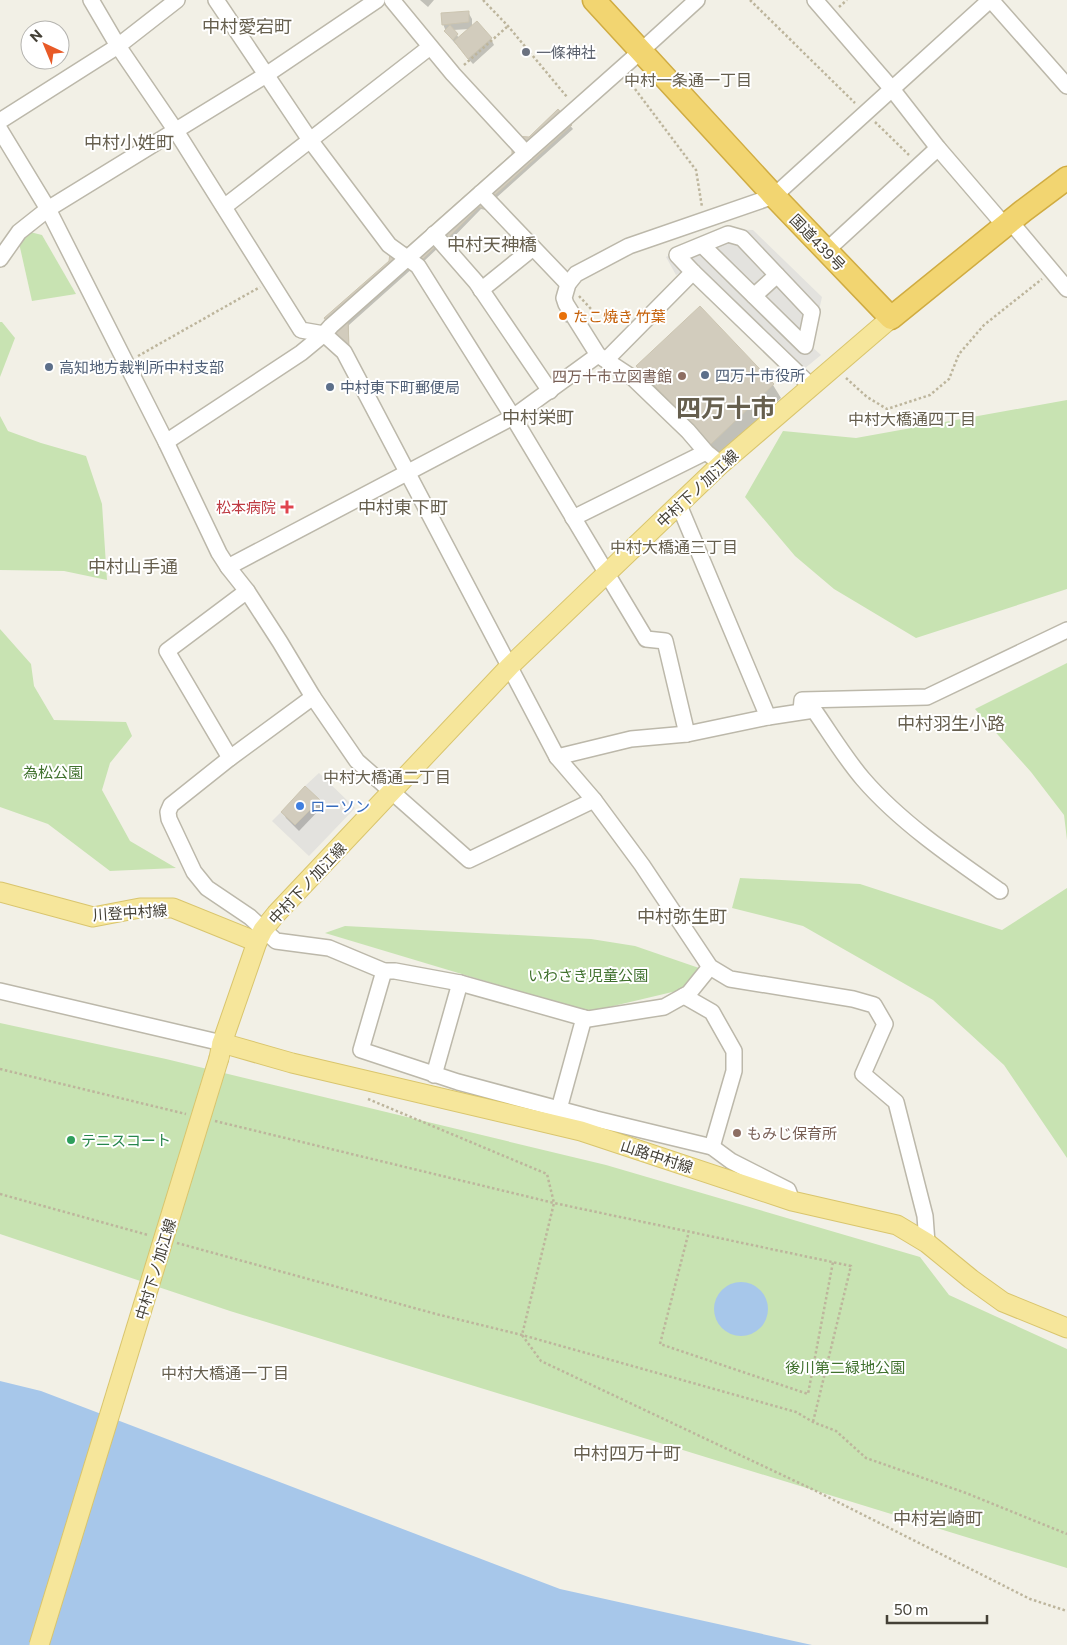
<svg xmlns="http://www.w3.org/2000/svg" width="1067" height="1645" font-family="Commissioner,'Noto Sans JP',sans-serif">
	<rect width="100%" height="100%" fill="#f2f0e6"/>
	<g fill="#c8e3b2">
		<polygon points="30,232 42,235 76,294 32,301 19,243"/>
		<polygon points="0,322 2,322 15,338 0,377"/>
		<polygon points="1067,400 1067,589 916,638 834,589 795,556 745,497 783,431 856,438"/>
		<polygon points="0,416 8,431 41,443 86,456 102,504 107,580 64,571 0,570"/>
		<polygon points="0,629 31,664 34,686 54,720 126,722 132,736 110,763 102,790 130,841 176,868 110,871 48,824 0,807"/>
		<polygon points="1067,663 1067,840 1064,815 1031,772 975,709"/>
		<polygon points="740,878 860,884 1002,930 1067,888 1067,1158 1004,1065 933,1000 803,926 732,908"/>
		<polygon points="345,926 591,939 635,946 699,968 685,989 588,1012 325,933"/>
		<polygon points="0,1023 166,1059 606,1165 920,1257 949,1295 1067,1349 1067,1568 230,1311 0,1234"/>
	</g>
	<g fill="#e3e2de">
		<polygon points="725,229 753,230 822,297 811,346 821,355 804,369 697,264 676,275 666,257"/>
		<polygon points="319,773 355,808 309,856 272,821 281,812 295,825 319,800 305,786"/>
	</g>
	<g fill="#a7c7ea">
		<circle cx="741" cy="1309" r="27"/>
		<polygon points="0,1381 41,1391 560,1589 812,1645 0,1645"/>
	</g>
	<g fill="#0003" fill-rule="evenodd">
		<polygon points="420,0 434,0 428,7"/>
		<path d="M 468,12 L 472,19 L 472,27 L 491,39 L 494,45 L 473,64 L 447,34 L 443,24 ZM 470,29 L 459,38 L 453,30 Z"/>
		<polygon points="558,111 573,129 496,198 490,211 481,209 443,248 440,246 421,264 414,267 349,325 349,348 327,321 513,155"/>
		<polygon points="562,313 568,322 566,323 561,314"/>
		<polygon points="637,366 773,385 781,398 718,457 645,380"/>
		<polygon points="319,801 322,807 299,831 286,818 283,812"/>
	</g>
	<g fill="#d2ccbd" stroke="#ccc5b1">
		<polygon points="469,11 469,22 442,25 441,13"/>
		<polygon points="477,21 492,38 468,59 454,41"/>
		<polygon points="450,25 458,34 453,40 444,31"/>
		<polygon points="558,109 572,125 495,195 495,202 488,209 479,207 441,245 438,244 421,261 411,265 348,322 349,346 346,346 324,318 389,261 390,253 398,246 407,247 512,154 512,144 516,136 529,137"/>
		<polygon points="700,306 774,384 710,445 636,366"/>
		<polygon points="305,786 320,800 295,825 281,812"/>
	</g>
	<g fill="none" stroke-linecap="round" stroke-linejoin="round">
		<g stroke="#bcb8aa" stroke-width="18">
			<g id="minor">
				<polyline points="91,0 118,46 176,131 301,330 324,334 344,352 557,757 594,800 642,865 710,967 730,979 853,999 874,1005 885,1024 863,1074 896,1102 925,1216 927,1243"/>
				<polyline points="216,0 310,140 389,245 418,266 513,417 646,639 665,641 687,734"/>
				<polyline points="392,0 453,74 526,153"/>
				<polyline points="815,0 892,89 938,148 1005,226"/>
				<polyline points="991,0 1067,86"/>
				<polyline points="0,121 118,46 177,0"/>
				<polyline points="0,130 48,209 166,442 219,553 228,567 247,591 280,642 313,697 357,761 469,860 594,800"/>
				<polyline points="481,193 568,284"/>
				<polyline points="224,207 430,47"/>
				<polyline points="1010,221 1067,289"/>
				<polyline points="434,234 476,282 550,391"/>
				<polyline points="827,250 938,148"/>
				<polyline points="0,259 19,232 48,209 266,75 377,0"/>
				<polyline points="693,272 677,255 728,234 742,238 812,312 805,346 702,245"/>
				<polyline points="481,290 533,248"/>
				<polyline points="754,296 777,275"/>
				<polyline points="606,360 693,272 811,386"/>
				<polyline points="166,442 301,353 324,334 331,326 641,51 697,0"/>
				<polyline points="721,464 706,452 688,431 633,378 598,355 566,304 564,298 568,284 576,274 629,246 774,196 990,0"/>
				<polyline points="679,505 768,717"/>
				<polyline points="573,518 706,452"/>
				<polyline points="228,567 513,417 598,355"/>
				<polyline points="313,697 230,758 171,805 168,812 169,819 194,872 207,888 250,917 276,941 329,948 384,971 395,971 460,983 588,1019 664,1007 689,993 710,967"/>
				<polyline points="801,711 802,700 927,697 1067,630"/>
				<path d="M 557,757 L 631,739 L 687,734 L 768,717 L 814,710 C 830,733 845,758 863,779 C 900,822 954,859 1000,891"/>
				<polyline points="230,758 167,651 247,591"/>
				<polyline points="384,971 361,1050 458,1082 596,1119 712,1147 731,1161 788,1190 792,1201"/>
				<polyline points="0,991 222,1043"/>
				<polyline points="684,996 712,1012 734,1051 734,1071 712,1147"/>
				<polyline points="434,1075 460,983"/>
				<polyline points="559,1109 584,1018"/>
			</g>
		</g>
		<g stroke="#d9c56d" stroke-width="21">
			<g id="major">
				<polyline points="0,892 93,917 140,908 173,908 257,942"/>
				<polyline points="222,1043 292,1063 581,1131 792,1201 897,1225 927,1243 971,1279 1003,1302 1067,1328"/>
				<polyline points="219,1058 222,1043 257,942 263,930 276,914 510,666 721,464 891,318"/>
			</g>
		</g>
		<g stroke="#d0ac42" stroke-width="25">
			<polyline id="highway" points="594,0 774,196 891,318 1023,211 1067,178"/>
		</g>
		<g stroke="#bdb59c" stroke-width="2.5" stroke-dasharray="2.5 2.5" stroke-linecap="butt">
			<polyline points="483,0 508,26 567,97"/>
			<polyline points="750,0 855,103"/>
			<polyline points="839,7 847,0"/>
			<polyline points="464,65 508,26"/>
			<polyline points="629,81 696,170 702,207"/>
			<polyline points="875,122 909,155"/>
			<polyline points="579,296 592,310"/>
			<polyline points="138,356 260,287"/>
			<polyline points="846,378 867,397 887,409 930,395 949,379 959,354 984,325 1042,279"/>
			<polyline points="0,1069 186,1114"/>
			<polyline points="368,1099 547,1174 554,1203 522,1335 541,1361 814,1490 1030,1599 1067,1611"/>
			<polyline points="215,1121 554,1203 851,1266 813,1422"/>
			<polyline points="0,1194 148,1235"/>
			<polyline points="688,1235 660,1344 808,1394 833,1262"/>
			<polyline points="177,1243 436,1314 522,1335 796,1412 813,1422 836,1431 866,1458 966,1493 1067,1534"/>
		</g>
		<use href="#minor" stroke="#fff" stroke-width="15"/>
		<use href="#major" stroke="#f6e69b" stroke-width="19"/>
		<use href="#highway" stroke="#f2d571" stroke-width="22"/>
		<g stroke="#d9c56d" stroke-width="21" stroke-linecap="butt">
			<polyline id="major-bridge" points="39,1645 219,1058"/>
		</g>
		<use href="#major-bridge" stroke="#f6e69b" stroke-width="19"/>
	</g>
	<circle fill="#6b7280" stroke="#fff" stroke-width="2" cx="526" cy="52" r="5"/>
	<circle fill="#e8710a" stroke="#fff" stroke-width="2" cx="563" cy="316" r="5"/>
	<g fill="#5c6f8a" stroke="#fff" stroke-width="2">
		<circle cx="49" cy="367" r="5"/>
		<circle cx="705" cy="375" r="5"/>
		<circle cx="330" cy="387" r="5"/>
	</g>
	<g fill="#8d6e63" stroke="#fff" stroke-width="2">
		<circle cx="682" cy="376" r="5"/>
		<circle cx="737" cy="1133" r="5"/>
	</g>
	<path fill="#e0444e" stroke="#fff" stroke-width="2" d="M284.5 499.5h5v5h5v5h-5v5h-5v-5h-5v-5h5z"/>
	<circle fill="#3f7fe0" stroke="#fff" stroke-width="2" cx="300" cy="806" r="5"/>
	<circle fill="#2e9e5b" stroke="#fff" stroke-width="2" cx="71" cy="1140" r="5"/>
	<g text-anchor="middle" dominant-baseline="central" stroke-width="4" stroke-linejoin="round" paint-order="stroke">
		<g font-size="15" fill="#5b616d" stroke="#fff" text-anchor="start">
			<text x="536" y="52">一條神社</text>
		</g>
		<g font-size="15" fill="#444036" stroke="#fff">
			<text transform="translate(818 242) rotate(46)">国道439号</text>
			<text transform="translate(697 488) rotate(-43)">中村下ノ加江線</text>
			<text transform="translate(307 883) rotate(-47)">中村下ノ加江線</text>
			<text transform="translate(130 912) rotate(-4)">川登中村線</text>
			<text transform="translate(657 1156) rotate(18)">山路中村線</text>
			<text transform="translate(155 1269) rotate(-73)">中村下ノ加江線</text>
		</g>
		<g font-size="15" fill="#c56008" stroke="#fff" text-anchor="start">
			<text x="573" y="316">たこ焼き 竹葉</text>
		</g>
		<g font-size="15" fill="#4e5e75" stroke="#fff" text-anchor="start">
			<text x="59" y="367">高知地方裁判所中村支部</text>
			<text x="715" y="375">四万十市役所</text>
			<text x="340" y="387">中村東下町郵便局</text>
		</g>
		<g font-size="15" fill="#785e54" stroke="#fff" text-anchor="end">
			<text x="672" y="376">四万十市立図書館</text>
			<text x="747" y="1133" text-anchor="start">もみじ保育所</text>
		</g>
		<g font-size="15" fill="#be3a42" stroke="#fff" text-anchor="end">
			<text x="276" y="507">松本病院</text>
		</g>
		<g font-size="15" fill="#40712e" stroke="#fff">
			<text x="53" y="772">為松公園</text>
			<text x="588" y="975">いわさき児童公園</text>
			<text x="845" y="1367">後川第二緑地公園</text>
		</g>
		<g font-size="15" fill="#366cbe" stroke="#fff" text-anchor="start">
			<text x="310" y="806">ローソン</text>
		</g>
		<g font-size="15" fill="#27864d" stroke="#fff" text-anchor="start">
			<text x="81" y="1140">テニスコート</text>
		</g>
		<g font-size="16" fill="#665f4e" stroke="#fff">
			<text x="688" y="79">中村一条通一丁目</text>
			<text x="912" y="418">中村大橋通四丁目</text>
			<text x="674" y="546">中村大橋通三丁目</text>
			<text x="387" y="776">中村大橋通二丁目</text>
			<text x="225" y="1372">中村大橋通一丁目</text>
		</g>
		<g font-size="18" fill="#665f4e" stroke="#fff">
			<text x="247" y="26">中村愛宕町</text>
			<text x="129" y="142">中村小姓町</text>
			<text x="492" y="244">中村天神橋</text>
			<text x="538" y="417">中村栄町</text>
			<text x="403" y="507">中村東下町</text>
			<text x="133" y="566">中村山手通</text>
			<text x="951" y="723">中村羽生小路</text>
			<text x="682" y="916">中村弥生町</text>
			<text x="627" y="1453">中村四万十町</text>
			<text x="938" y="1518">中村岩崎町</text>
		</g>
		<g font-size="25" font-weight="bold" fill="#665f4e" stroke="#fff">
			<text x="726" y="407">四万十市</text>
		</g>
	</g>
	<g transform="translate(45 45) rotate(316)"><circle r="24" fill="#ffffff" stroke="#b4b3af"/>
	<path d="M0-4L9 19L0 12L-9 19Z" fill="#e85a27"/>
	<text y="-8" font-size="14" font-weight="bold" text-anchor="middle" fill="#444036">N</text>
	</g>
	<path d="M887 1615v8h100v-8" fill="none" stroke="#444036" stroke-width="2.5"/>
	<text x="894" y="1615" font-size="15" fill="#444036" stroke="#ffffff" stroke-width="4" paint-order="stroke">50 m</text>
</svg>
